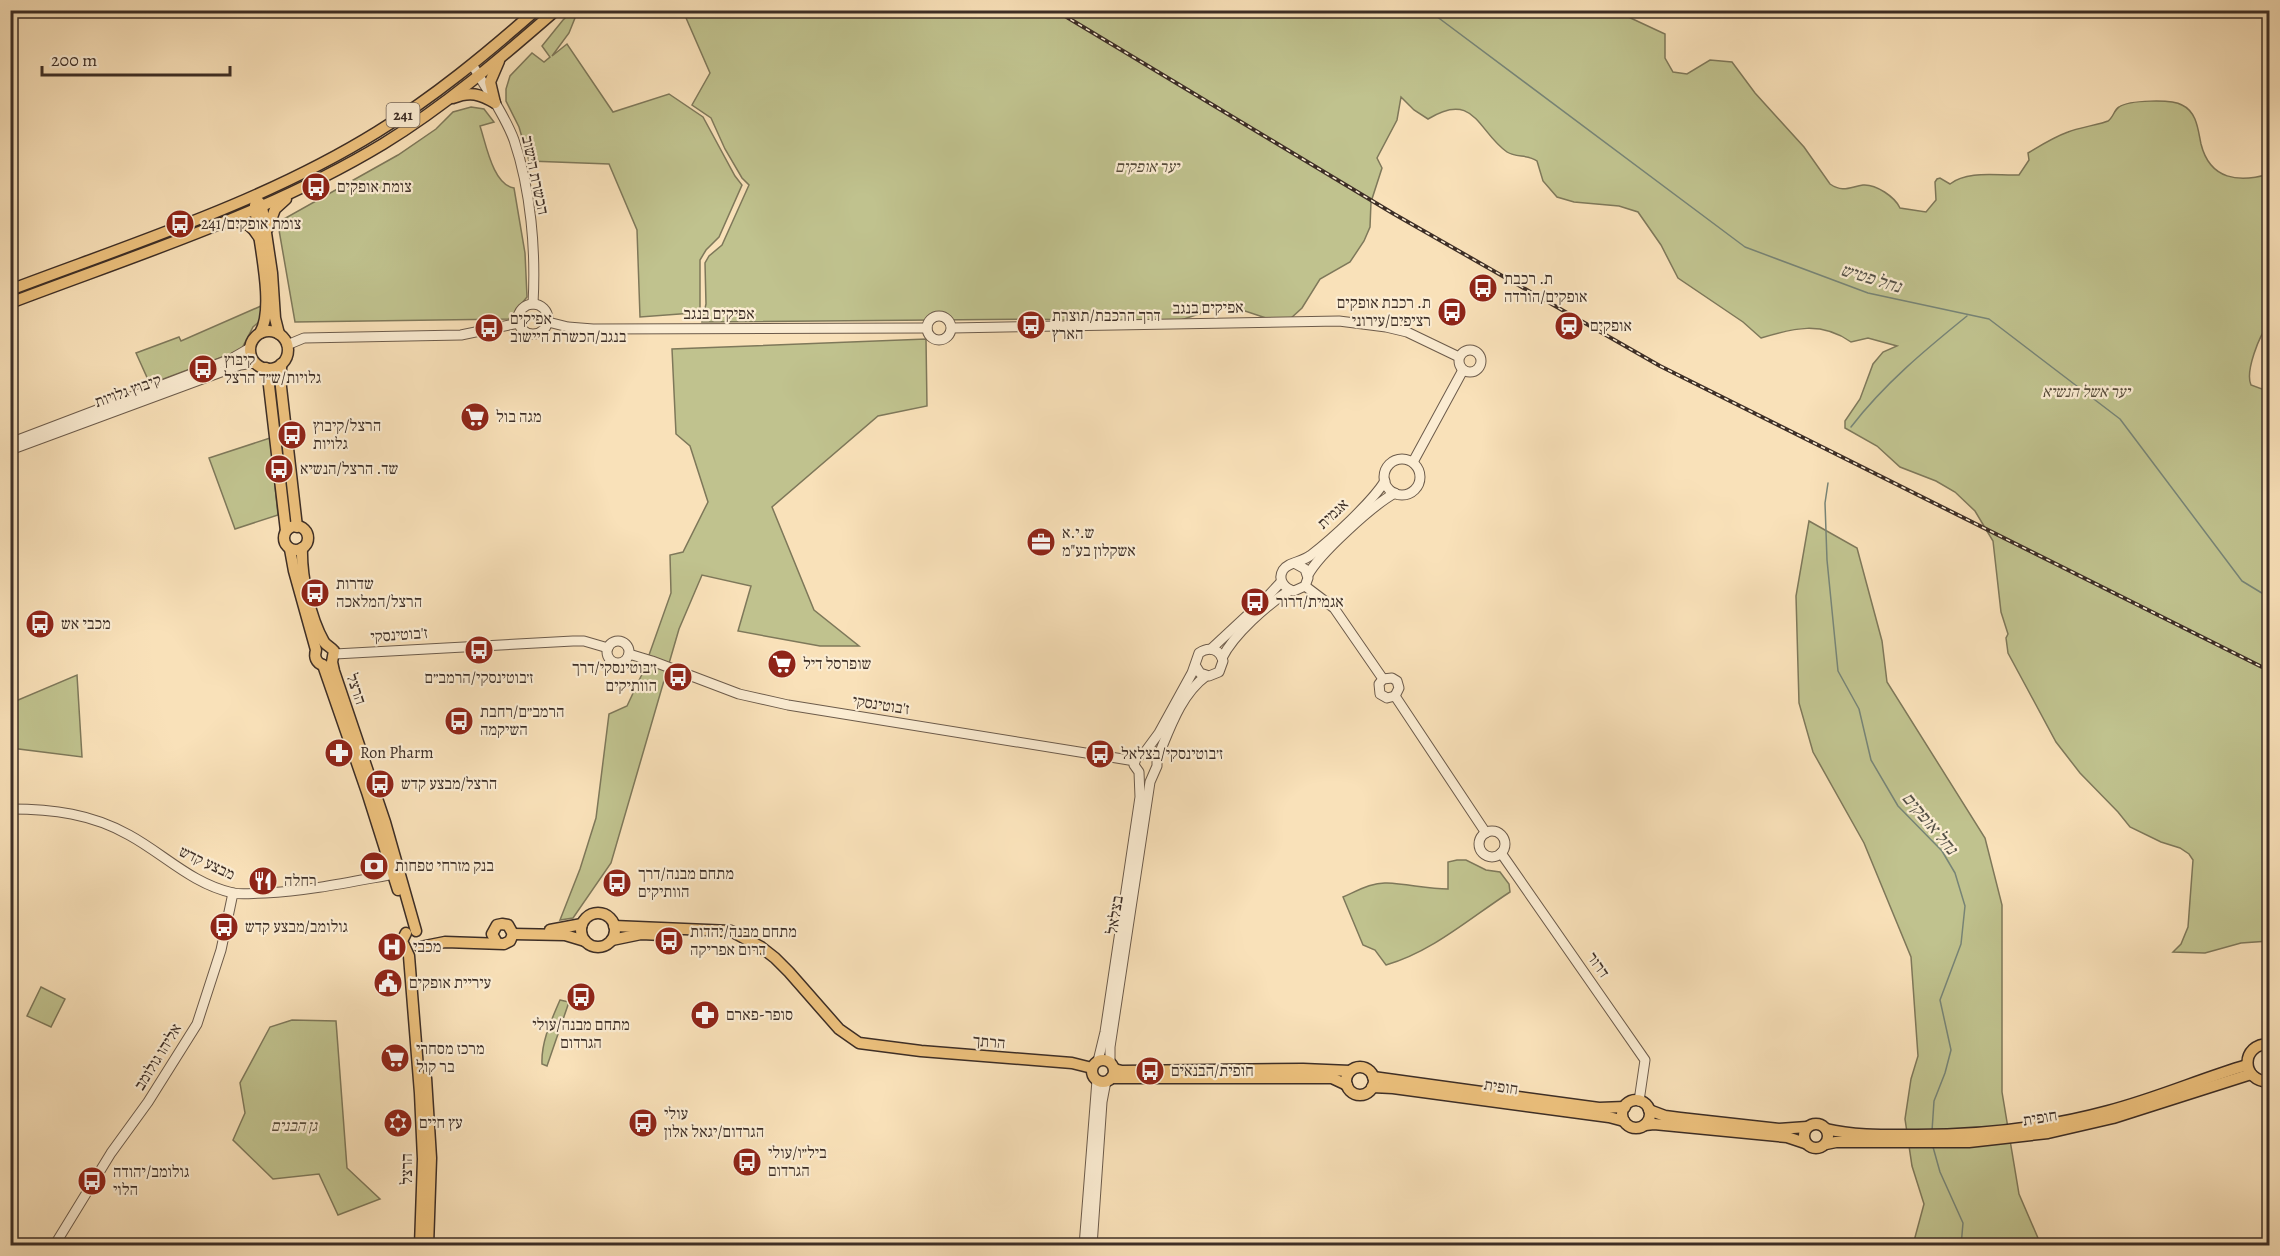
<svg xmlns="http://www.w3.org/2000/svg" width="2280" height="1256" font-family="Alegreya,'Frank Ruhl Libre',serif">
	<rect width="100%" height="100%" fill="#f9e1b9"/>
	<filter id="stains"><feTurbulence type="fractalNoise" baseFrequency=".00333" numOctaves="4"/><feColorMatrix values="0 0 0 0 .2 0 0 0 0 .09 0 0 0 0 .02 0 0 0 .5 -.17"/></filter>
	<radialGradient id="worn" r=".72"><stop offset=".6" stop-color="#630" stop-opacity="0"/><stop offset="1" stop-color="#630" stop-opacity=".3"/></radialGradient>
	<g fill="#c0c28e" stroke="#7e785a" stroke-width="1.5">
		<polygon points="573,11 584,11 575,18 569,33 552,56 567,44 613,112 669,94 703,117 735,176 742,185 719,237 706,250 700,260 700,307 693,313 640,317 637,230 609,164 529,161 519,127 506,101 506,89 510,76 532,53 544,62 550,57 542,46 563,20"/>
		<path d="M 683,11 L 1618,11 L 1622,14 L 1665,34 L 1665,58 L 1673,72 L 1687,74 L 1710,60 L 1732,62 L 1755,93 L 1804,147 L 1830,184 C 1843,193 1850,187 1863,185 C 1876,184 1895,197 1900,208 L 1926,212 L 1936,200 L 1935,182 L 1937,179 L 1940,178 L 1950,184 C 1968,170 1998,176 2019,175 L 2029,160 L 2028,153 C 2041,145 2054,137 2068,132 C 2077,128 2102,124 2108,121 C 2113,118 2114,110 2119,107 C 2129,100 2172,99 2182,105 C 2197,112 2198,130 2201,144 C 2210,180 2239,183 2269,174 L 2269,324 C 2259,335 2245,372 2251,385 L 2270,392 L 2269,941 L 2241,943 L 2205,953 L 2173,952 L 2181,944 L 2188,927 L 2193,860 L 2189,854 L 2180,848 L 2161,842 L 2130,827 L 2118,812 L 2080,773 L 2056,742 L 2008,653 L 2006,638 L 2008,634 L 2001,612 L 1993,541 L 1975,511 L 1955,492 L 1936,481 L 1900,467 L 1877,446 L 1845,428 L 1845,421 L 1860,399 L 1873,364 L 1883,352 L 1897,346 L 1868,338 L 1851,342 C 1821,321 1794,328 1761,338 L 1743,322 L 1678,278 L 1661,245 L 1638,212 L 1619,206 L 1574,202 L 1557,197 L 1543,181 L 1537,161 C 1528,154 1516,158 1507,152 C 1478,132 1475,90 1428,119 L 1414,110 L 1401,97 L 1397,120 L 1377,158 L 1382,168 L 1371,202 L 1370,227 L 1364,241 L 1350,262 L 1320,279 L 1302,308 L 1290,319 L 1266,318 L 1233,307 L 1217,308 L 1172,323 L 1033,319 L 702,322 L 706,304 L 705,263 L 709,256 L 722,245 L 749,185 L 742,178 L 725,149 L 711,118 L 692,105 L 710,73 Z"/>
		<path d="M 471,107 L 484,109 L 494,122 L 480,126 C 486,144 493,185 514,188 L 525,253 L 527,297 L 509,319 L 295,322 L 279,230 L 282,220 L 398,155 L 436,129 L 453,112 Z"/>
		<polygon points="261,306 261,320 253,327 241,350 150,384 136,353 179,337 181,341"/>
		<polygon points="926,339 927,406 878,416 772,507 814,610 859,646 820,646 738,631 751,586 702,575 679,629 611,863 573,918 560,920 580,869 596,818 609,714 627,706 643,672 671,593 670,555 683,552 708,502 690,446 676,434 672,349"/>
		<polygon points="270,438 278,515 235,529 209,458"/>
		<polygon points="1809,521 1857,548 1882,641 1887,682 1985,838 2002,905 2002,1092 2019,1194 2041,1245 1919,1246 1914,1241 1924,1204 1912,1166 1905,1119 1911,1079 1918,1056 1911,957 1864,843 1813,752 1799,703 1796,596"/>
		<polygon points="77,675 82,757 11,748 11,703"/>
		<path d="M 1457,860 L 1466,860 L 1486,870 L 1500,872 L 1509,884 L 1510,892 C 1470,918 1432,952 1386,965 L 1375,950 L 1363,945 L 1343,897 C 1357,891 1372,882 1387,883 C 1408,884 1428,889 1448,889 L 1448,862 Z"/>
		<polygon points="41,987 65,999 51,1027 27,1016"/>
		<path d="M 560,1000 L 569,1002 L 547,1066 L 542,1064 C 541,1042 551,1021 560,1000 Z"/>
		<polygon points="292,1020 336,1021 347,1168 380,1199 338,1215 319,1174 273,1179 233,1140 245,1113 240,1083 270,1027"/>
	</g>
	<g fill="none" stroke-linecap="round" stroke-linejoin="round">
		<g stroke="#778476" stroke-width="1.5">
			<polyline points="1428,10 1745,247 1868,293 1989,319 2120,419 2242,581 2270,598"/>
			<path d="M 1851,427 C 1884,384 1925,350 1967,316"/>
			<polyline points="1828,483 1825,503 1827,560 1838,671 1859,709 1871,760 1898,806 1942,851 1955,873 1965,906 1961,944 1940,1000 1951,1050 1945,1073 1934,1101 1932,1131"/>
			<polyline points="1933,1147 1940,1172 1963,1223 1961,1246"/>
		</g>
		<g stroke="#6c5b4b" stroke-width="11">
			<g id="minor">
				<path d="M 472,64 C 486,89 504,113 514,140 C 531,190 536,251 533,304"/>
				<circle cx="533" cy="319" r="15"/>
				<circle cx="939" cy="328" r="12"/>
				<polyline points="548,322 568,327 593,329 927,328"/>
				<polyline points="952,328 1339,321 1386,327 1407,332 1459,357"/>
				<polyline points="287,345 304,338 461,335 519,323"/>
				<circle cx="1470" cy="361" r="11"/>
				<polyline points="10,443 231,359 250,348"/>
				<polyline points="10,450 240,365 255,363"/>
				<circle cx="1402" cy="477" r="18"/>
				<polyline points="1413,462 1463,370"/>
				<path d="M 1296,564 L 1305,569 L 1308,578 L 1305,586 L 1294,591 C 1285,589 1277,580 1283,570 C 1288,562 1303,562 1311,555 C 1332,539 1372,502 1385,481"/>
				<path d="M 1308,575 C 1319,554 1373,505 1395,493"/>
				<polyline points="1305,586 1334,608 1383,679"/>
				<circle cx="618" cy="652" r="11"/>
				<polyline points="1211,649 1269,595 1281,582"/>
				<polyline points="335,654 573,641 584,641 608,648"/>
				<polyline points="629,654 652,661 739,694 788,705 1135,761"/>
				<path d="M 1222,658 C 1234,634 1267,605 1290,590"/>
				<polyline points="1383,679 1379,684 1380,694 1387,698 1395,696"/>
				<polyline points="1383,679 1392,678 1397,681 1399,688 1395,696"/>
				<polyline points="1395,696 1486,833"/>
				<path d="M 10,809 C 53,809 92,814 129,835 C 164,854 192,884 233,893 C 242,895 254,893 265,893 C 310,891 355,881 400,873"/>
				<circle cx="1492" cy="844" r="13"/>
				<polyline points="1501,853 1645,1060 1639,1101"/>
				<path d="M 1098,1061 L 1105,1032 L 1140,797 L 1139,772 L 1134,765 L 1136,758 L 1145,752 L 1159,733 L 1192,673 L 1199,653 C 1209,646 1220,649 1223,661 L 1219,672 L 1209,676 L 1200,673 L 1195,665"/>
				<path d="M 1110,1062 L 1110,1047 L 1150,782 L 1157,766 L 1157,759 C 1169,731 1180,695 1206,676"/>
				<polyline points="54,1246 111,1153 148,1102 197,1024 221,950 233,893"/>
				<polyline points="1084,1246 1097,1080"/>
				<polyline points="1092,1246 1102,1102 1106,1081"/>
			</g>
		</g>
		<g stroke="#3d2e26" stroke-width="13">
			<g id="major">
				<path d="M 453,98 C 470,91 480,94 495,103"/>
				<polyline points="495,103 490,82 499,61"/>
				<polyline points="259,202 262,206 272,273 275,318 279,334"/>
				<path d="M 255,205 C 257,236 276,307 260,333"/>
				<path d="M 229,222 C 242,220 252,225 258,236"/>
				<polyline points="268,228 275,209 286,199"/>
				<path d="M 10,290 C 134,243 264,202 377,132 C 434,97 486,54 536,10"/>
				<path d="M 10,303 C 136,255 267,214 383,144 C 445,106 501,58 556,10"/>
				<circle cx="269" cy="350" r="19"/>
				<polyline points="281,364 281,387 297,527"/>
				<polyline points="266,368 268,377 286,531"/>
				<circle cx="296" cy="538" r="12"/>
				<path d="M 302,548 C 301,576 310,617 324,642 C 327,646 331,647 334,651 L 332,662 L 334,671 L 385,822 L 416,931"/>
				<path d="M 290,549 L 294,571 L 316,650 C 314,657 316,663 323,665"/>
				<polyline points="323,665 367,792 398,890"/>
				<circle cx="598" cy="930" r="17"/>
				<polyline points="614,926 731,931 761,947 775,958 789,972 839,1029 859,1043 921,1051 1072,1063 1092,1068"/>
				<polyline points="550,930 582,924"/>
				<polyline points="406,933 402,941 409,956 420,1093 423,1159 420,1246"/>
				<polyline points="513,934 565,935 585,941"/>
				<polyline points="612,940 641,934 663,935"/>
				<polyline points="497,943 492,934 497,925 502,924 508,925 513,934"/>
				<polyline points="420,947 445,942 504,944 510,941 513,934"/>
				<path d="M 2270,1044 C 2240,1043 2240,1082 2270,1082"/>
				<circle cx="1103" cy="1071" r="11"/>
				<circle cx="1360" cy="1081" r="14"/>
				<polyline points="1114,1069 1122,1071 1303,1069 1350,1071"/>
				<polyline points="1373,1077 1599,1108 1625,1107"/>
				<polyline points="426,1078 431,1158 428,1246"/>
				<polyline points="1111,1078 1332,1078 1347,1085"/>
				<polyline points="1372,1087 1393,1088 1609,1117 1624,1121"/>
				<circle cx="1636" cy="1114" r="14"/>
				<polyline points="1649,1110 1665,1116 1680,1118 1779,1129 1807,1127"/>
				<circle cx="1816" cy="1136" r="12"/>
				<polyline points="1645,1125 1654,1124 1787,1137 1805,1143"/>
				<path d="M 1826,1129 C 1855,1136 1887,1135 1917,1135 C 1982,1135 2045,1128 2108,1111 C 2155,1099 2200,1079 2247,1065"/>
				<polyline points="1826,1144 1836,1142 1969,1142 2048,1133 2113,1118 2251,1074"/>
			</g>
		</g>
		<use href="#minor" stroke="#fbecd2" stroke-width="9"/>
		<use href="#major" stroke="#ecc07c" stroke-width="10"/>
		<g stroke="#3d2e26" stroke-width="4">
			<polyline id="rail" points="1055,10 1394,214 1660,366 2270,671"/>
		</g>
		<use href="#rail" stroke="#fbecd2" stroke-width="1.5" stroke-dasharray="4.5" stroke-linecap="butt"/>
	</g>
	<defs>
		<g id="bus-disc" transform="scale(1.5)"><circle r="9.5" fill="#8f2418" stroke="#fbecd2"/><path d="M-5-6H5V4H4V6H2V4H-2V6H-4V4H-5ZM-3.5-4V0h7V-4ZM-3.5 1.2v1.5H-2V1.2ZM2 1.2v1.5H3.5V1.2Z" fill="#fff"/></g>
		<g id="station-disc" transform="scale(1.5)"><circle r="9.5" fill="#8f2418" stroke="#fbecd2"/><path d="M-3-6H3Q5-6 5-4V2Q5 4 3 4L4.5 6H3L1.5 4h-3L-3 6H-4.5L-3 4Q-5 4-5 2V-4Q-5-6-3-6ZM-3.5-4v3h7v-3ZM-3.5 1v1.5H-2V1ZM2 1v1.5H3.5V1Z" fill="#fff"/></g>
		<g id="supermarket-disc" transform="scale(1.5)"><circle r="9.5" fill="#8f2418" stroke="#fbecd2"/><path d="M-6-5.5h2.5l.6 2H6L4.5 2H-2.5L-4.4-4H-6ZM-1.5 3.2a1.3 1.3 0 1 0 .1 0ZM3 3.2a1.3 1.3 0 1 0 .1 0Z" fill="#fff"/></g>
		<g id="office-disc" transform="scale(1.5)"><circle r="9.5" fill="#8f2418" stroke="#fbecd2"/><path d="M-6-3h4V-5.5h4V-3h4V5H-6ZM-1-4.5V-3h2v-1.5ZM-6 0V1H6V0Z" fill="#fff"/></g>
		<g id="pharmacy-disc" transform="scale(1.5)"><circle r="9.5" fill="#8f2418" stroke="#fbecd2"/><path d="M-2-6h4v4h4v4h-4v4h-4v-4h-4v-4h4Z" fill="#fff"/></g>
		<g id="bank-disc" transform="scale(1.5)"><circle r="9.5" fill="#8f2418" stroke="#fbecd2"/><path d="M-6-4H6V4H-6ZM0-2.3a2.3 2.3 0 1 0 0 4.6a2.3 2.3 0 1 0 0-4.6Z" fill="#fff"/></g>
		<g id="restaurant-disc" transform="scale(1.5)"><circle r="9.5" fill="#8f2418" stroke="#fbecd2"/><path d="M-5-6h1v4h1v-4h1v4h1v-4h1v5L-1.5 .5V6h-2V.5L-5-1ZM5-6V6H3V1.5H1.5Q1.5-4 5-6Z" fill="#fff"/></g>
		<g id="hospital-disc" transform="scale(1.5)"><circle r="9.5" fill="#8f2418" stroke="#fbecd2"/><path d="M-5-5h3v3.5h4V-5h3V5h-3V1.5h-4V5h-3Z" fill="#fff"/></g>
		<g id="civic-disc" transform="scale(1.5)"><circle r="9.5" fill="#8f2418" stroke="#fbecd2"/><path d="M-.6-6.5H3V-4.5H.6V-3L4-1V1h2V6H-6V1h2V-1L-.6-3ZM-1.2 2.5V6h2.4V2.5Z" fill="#fff"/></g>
		<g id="synagogue-disc" transform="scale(1.5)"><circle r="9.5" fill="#8f2418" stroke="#fbecd2"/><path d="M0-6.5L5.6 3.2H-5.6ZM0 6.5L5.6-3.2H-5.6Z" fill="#fff"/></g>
	</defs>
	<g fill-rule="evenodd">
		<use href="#bus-disc" x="316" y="187"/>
		<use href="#bus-disc" x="180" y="224"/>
		<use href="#bus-disc" x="1483" y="288"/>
		<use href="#bus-disc" x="1452" y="312"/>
		<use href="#bus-disc" x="1031" y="325"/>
		<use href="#station-disc" x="1569" y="326"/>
		<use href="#bus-disc" x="489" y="328"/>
		<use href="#bus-disc" x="203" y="369"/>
		<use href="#supermarket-disc" x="475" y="417"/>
		<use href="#bus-disc" x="292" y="435"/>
		<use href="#bus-disc" x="279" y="469"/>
		<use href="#office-disc" x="1041" y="542"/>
		<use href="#bus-disc" x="315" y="593"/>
		<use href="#bus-disc" x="1255" y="602"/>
		<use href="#bus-disc" x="40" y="624"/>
		<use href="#bus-disc" x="479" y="650"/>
		<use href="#supermarket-disc" x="782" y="664"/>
		<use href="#bus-disc" x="678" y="677"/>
		<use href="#bus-disc" x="459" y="721"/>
		<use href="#pharmacy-disc" x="339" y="753"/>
		<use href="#bus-disc" x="1100" y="754"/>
		<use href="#bus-disc" x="380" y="784"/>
		<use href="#bank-disc" x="374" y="866"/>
		<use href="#restaurant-disc" x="263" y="881"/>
		<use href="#bus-disc" x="617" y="883"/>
		<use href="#bus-disc" x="224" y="927"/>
		<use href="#bus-disc" x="669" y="941"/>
		<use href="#hospital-disc" x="392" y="947"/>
		<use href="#civic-disc" x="388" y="983"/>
		<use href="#bus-disc" x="581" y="997"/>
		<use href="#pharmacy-disc" x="705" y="1015"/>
		<use href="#supermarket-disc" x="395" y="1058"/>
		<use href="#bus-disc" x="1150" y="1071"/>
		<use href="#synagogue-disc" x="398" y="1123"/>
		<use href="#bus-disc" x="643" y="1123"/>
		<use href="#bus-disc" x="747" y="1162"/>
		<use href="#bus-disc" x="92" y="1181"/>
	</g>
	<g text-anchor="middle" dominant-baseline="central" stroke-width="4.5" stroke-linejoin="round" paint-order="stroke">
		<rect fill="#fbecd2" stroke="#76675a" stroke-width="1.5" x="386.5" y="103" width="33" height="24" rx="4.5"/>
		<g font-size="15" font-weight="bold" fill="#3d2e26">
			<text x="403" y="115">241</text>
		</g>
		<g font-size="16" font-style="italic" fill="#574c3b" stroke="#fbecd2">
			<text x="1147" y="167">יער אופקים</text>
			<text x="2086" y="392">יער אשל הנשיא</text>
			<text x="294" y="1126">גן הבנים</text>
		</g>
		<g font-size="16" fill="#3d2e26" stroke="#fbecd2">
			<text transform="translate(535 175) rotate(78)">הכשרת הישוב</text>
			<text transform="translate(1208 308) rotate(-1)">אפיקים בנגב</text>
			<text x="719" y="314">אפיקים בנגב</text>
			<text transform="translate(128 391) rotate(-20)">קיבוץ גלויות</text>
			<text transform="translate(1333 514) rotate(-43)">אגמית</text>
			<text transform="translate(399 635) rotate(-4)">ז'בוטינסקי</text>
			<text transform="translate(356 689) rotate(71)">הרצל</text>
			<text transform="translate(881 705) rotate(9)">ז'בוטינסקי</text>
			<text transform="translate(207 863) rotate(25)">מבצע קדש</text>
			<text transform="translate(1115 915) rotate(-81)">בצלאל</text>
			<text transform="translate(1598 965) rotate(55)">דרור</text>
			<text transform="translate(989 1042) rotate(5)">הרתך</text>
			<text transform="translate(158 1057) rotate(-58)">אליהו גולומב</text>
			<text transform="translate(1501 1087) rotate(8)">חופית</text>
			<text transform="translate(2040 1118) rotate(-9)">חופית</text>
			<text transform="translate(407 1169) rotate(-90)">הרצל</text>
		</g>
		<g font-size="16" fill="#3d2e26" stroke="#fbecd2" text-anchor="start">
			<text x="337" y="187">צומת אופקים</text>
			<text x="201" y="224">צומת אופקים/241</text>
			<text x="1504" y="279">ת. רכבת<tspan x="1504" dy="18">אופקים/הורדה</tspan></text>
			<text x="1431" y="303" text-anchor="end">ת. רכבת אופקים<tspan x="1431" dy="18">רציפים/עירוני</tspan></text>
			<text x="1052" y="316">דרך הרכבת/תוצרת<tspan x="1052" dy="18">הארץ</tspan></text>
			<text x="510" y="319">אפיקים<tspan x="510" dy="18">בנגב/הכשרת היישוב</tspan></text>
			<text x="1590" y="326">אופקים</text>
			<text x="224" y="360">קיבוץ<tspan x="224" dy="18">גלויות/ש״ד הרצל</tspan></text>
			<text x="496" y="417">מגה בול</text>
			<text x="313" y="426">הרצל/קיבוץ<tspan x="313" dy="18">גלויות</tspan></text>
			<text x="300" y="469">שד. הרצל/הנשיא</text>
			<text x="1062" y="533">ש.י.א<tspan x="1062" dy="18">אשקלון בע"מ</tspan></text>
			<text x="336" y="584">שדרות<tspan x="336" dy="18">הרצל/המלאכה</tspan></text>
			<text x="1276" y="602">אגמית/דרור</text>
			<text x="61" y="624">מכבי אש</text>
			<text x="803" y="664">שופרסל דיל</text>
			<text x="657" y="668" text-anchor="end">ז׳בוטינסקי/דרך<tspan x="657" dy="18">הוותיקים</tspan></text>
			<text x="479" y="678" text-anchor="middle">ז׳בוטינסקי/הרמב״ם</text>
			<text x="480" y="712">הרמב״ם/רחבת<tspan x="480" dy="18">השיקמה</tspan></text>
			<text x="360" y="753">Ron Pharm</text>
			<text x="1121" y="754">ז׳בוטינסקי/בצלאל</text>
			<text x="401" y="784">הרצל/מבצע קדש</text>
			<text x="395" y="866">בנק מזרחי טפחות</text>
			<text x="638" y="874">מתחם מבנה/דרך<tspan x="638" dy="18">הוותיקים</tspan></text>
			<text x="284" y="881">רחלה</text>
			<text x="245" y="927">גולומב/מבצע קדש</text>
			<text x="690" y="932">מתחם מבנה/יהדות<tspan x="690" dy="18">דרום אפריקה</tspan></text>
			<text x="413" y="947">מכבי</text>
			<text x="409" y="983">עיריית אופקים</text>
			<text x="726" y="1015">סופר-פארם</text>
			<text x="581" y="1025" text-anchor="middle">מתחם מבנה/עולי<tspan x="581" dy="18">הגרדום</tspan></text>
			<text x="416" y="1049">מרכז מסחרי<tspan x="416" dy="18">בר קול</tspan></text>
			<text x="1171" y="1071">חופית/הבנאים</text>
			<text x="664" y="1114">עולי<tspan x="664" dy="18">הגרדום/יגאל אלון</tspan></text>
			<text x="419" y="1123">עץ חיים</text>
			<text x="768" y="1153">ביל״ו/עולי<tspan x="768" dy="18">הגרדום</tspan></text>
			<text x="113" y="1172">גולומב/יהודה<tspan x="113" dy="18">הלוי</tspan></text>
		</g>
		<g font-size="18" font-style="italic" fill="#555248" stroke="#fbecd2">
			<text transform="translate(1871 278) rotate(17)">נחל פטיש</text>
			<text transform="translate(1930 823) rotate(50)">נחל אופקים</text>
		</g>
	</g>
	<rect width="2280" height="1256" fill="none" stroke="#f9e1b9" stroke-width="36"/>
	<rect x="12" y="12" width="2256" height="1232" fill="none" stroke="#3d2e26" stroke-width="3"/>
	<rect x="18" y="18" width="2244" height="1220" fill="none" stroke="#3d2e26" stroke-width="1.5"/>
	<path d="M42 66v9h188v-9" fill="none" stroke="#3d2e26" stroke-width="3"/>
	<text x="51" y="66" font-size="18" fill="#3d2e26" stroke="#fbecd2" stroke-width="4.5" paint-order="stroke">200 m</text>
	<rect width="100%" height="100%" filter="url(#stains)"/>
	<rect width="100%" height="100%" fill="url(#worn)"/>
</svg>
